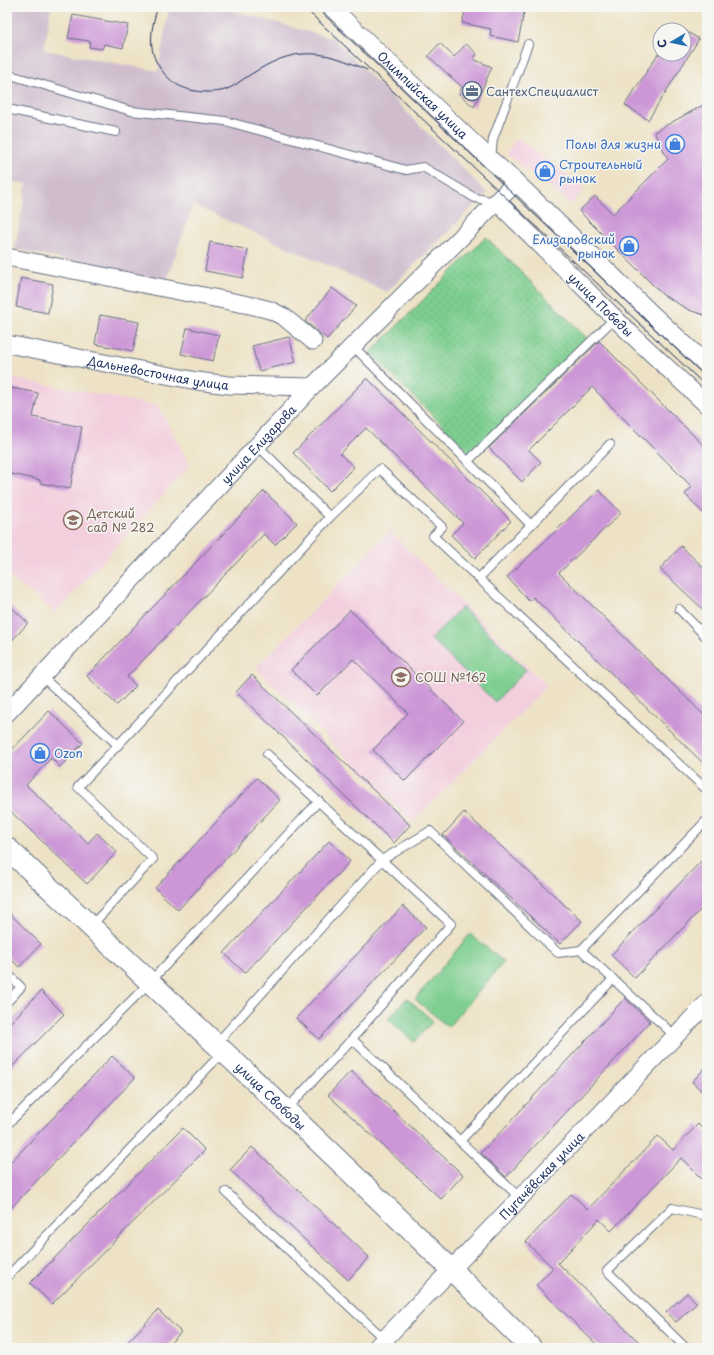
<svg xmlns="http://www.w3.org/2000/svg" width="714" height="1355" font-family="'Playpen Sans',sans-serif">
	<defs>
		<pattern id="park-dots" width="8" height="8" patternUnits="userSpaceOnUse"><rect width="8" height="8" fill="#7dce8f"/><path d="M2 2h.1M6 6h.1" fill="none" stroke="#6bb17e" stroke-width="1.8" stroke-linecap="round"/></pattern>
	</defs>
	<rect width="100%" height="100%" fill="#f6f6f2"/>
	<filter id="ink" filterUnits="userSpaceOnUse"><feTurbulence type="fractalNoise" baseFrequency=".025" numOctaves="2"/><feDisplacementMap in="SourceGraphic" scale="8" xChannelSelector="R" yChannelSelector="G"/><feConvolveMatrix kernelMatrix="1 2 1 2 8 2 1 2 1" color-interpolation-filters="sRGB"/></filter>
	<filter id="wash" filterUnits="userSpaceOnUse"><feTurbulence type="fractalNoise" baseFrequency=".012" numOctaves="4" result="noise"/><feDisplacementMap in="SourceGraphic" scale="16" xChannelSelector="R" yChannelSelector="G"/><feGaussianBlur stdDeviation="0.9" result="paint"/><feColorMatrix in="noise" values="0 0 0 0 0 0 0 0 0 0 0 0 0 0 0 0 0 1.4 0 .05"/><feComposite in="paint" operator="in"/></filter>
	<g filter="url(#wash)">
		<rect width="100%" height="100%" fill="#ede2c5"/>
		<g fill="#f3cfde">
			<polygon points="517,138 585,188 572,204 506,154"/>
			<polygon points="7,377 158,406 190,465 56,613 7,575"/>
			<polygon points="390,532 547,686 413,822 256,668"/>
		</g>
		<polygon fill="#cfbdce" points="7,7 51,7 44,50 158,71 169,7 220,7 334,39 487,193 387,292 193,205 166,282 15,249 27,184 7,181"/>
		<g fill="#7dce8f" stroke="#4c7e76">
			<polygon points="462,607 526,670 495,702 431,639"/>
			<polygon points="470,934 504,962 448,1027 415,999"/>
		</g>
		<g fill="url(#park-dots)" stroke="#4c7e76">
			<polygon points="486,237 587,338 471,454 370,353"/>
			<polygon points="407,998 433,1021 414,1042 388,1019"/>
		</g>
		<g id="blocks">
			<g fill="#cc96d7">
				<polygon points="466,7 525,7 518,42 490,36 491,29 462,23"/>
				<polygon points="73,15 128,25 123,48 104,44 102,49 89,47 90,41 68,38"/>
				<polygon points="684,30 699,39 648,120 625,105 658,54 684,54"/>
				<polygon points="440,43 454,57 466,44 477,54 473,59 492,67 474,107 459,94 462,87 428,56"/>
				<polygon points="707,103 707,316 689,310 663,295 579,211 595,196 613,214 668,159 654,132"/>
				<polygon points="210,242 248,250 243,278 205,271"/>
				<polygon points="21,278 53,284 48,313 16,307"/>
				<polygon points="332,288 356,306 327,339 305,321"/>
				<polygon points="100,315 139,322 133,351 95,344"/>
				<polygon points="187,328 219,335 213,361 181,354"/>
				<polygon points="289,337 296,362 259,371 252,346"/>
				<polygon points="599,341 707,449 707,517 685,494 692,487 592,387 529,450 541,462 522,482 489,448"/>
				<polygon points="367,378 511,521 475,558 451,535 463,523 366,428 340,454 354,467 330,491 293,453"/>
				<polygon points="7,387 38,393 33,417 82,427 70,489 40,483 40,480 7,473"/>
				<polygon points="599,490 621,513 559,573 707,718 707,767 533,597 529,601 507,577"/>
				<polygon points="264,491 297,523 275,545 264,534 127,677 136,686 117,705 87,676"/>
				<polygon points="681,546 707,571 707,613 660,569"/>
				<polygon points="7,603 28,623 7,646"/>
				<polygon points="350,610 463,721 405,781 373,750 408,713 353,659 317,696 291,670"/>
				<polygon points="252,675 410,825 394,843 236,692"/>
				<polygon points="49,711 83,743 60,767 51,758 26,785 88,843 97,833 117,852 87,884 7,808 7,755"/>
				<polygon points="257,778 280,800 178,910 155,888"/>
				<polygon points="464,812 582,921 560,944 443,835"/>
				<polygon points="329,841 350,861 245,973 224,953"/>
				<polygon points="707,855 707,903 635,978 611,955"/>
				<polygon points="403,906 426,927 319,1039 296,1018"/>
				<polygon points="7,911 41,944 19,967 7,955"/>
				<polygon points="41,991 64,1014 7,1072 7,1026"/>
				<polygon points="625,998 650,1022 506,1177 481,1153"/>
				<polygon points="112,1056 135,1078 7,1212 7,1166"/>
				<polygon points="707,1066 707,1096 692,1082"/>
				<polygon points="351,1071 463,1175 441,1199 328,1095"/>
				<polygon points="698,1124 707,1133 707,1184 681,1158 611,1231 599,1219 558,1263 645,1348 600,1348 536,1285 553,1268 526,1242 571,1194 588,1209 658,1136 673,1150"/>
				<polygon points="183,1128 205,1150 52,1304 30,1283"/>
				<polygon points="252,1147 369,1257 348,1280 230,1170"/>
				<polygon points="687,1293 697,1303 676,1322 666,1312"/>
				<polygon points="158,1310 181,1332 166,1348 122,1348"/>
			</g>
		</g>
	</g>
	<g filter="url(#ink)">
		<use href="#blocks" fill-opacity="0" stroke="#646e82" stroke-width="1"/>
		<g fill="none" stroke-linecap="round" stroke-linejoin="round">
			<g stroke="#646e82" stroke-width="10">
				<g id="service">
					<polyline points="7,74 131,111 225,121 406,170 423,167 475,198 496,202"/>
					<polyline points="7,109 116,132"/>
					<polyline points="491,159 493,139 528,44"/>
					<polyline points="353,346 531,525"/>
					<polyline points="257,445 330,517 380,469 442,527 433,536 707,790"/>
					<polyline points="468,461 615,318"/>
					<polyline points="479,578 610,444"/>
					<polyline points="679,609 707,638"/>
					<polyline points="41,676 118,745 78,787 153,859 91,926"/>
					<polyline points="118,745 330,517"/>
					<polyline points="267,754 451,924 352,1039"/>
					<polyline points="7,973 21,987 7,1002"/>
					<polyline points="675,1036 581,950 707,820"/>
					<polyline points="216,1044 382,860 430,831 558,953 581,950"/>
					<polyline points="286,1110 352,1039 460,1141"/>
					<polyline points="7,1125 150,982 319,801"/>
					<polyline points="226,1192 394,1348"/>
					<polyline points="520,1198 460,1141 613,979"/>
					<polyline points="7,1277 224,1051"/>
					<polyline points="686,1348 607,1271 672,1208 707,1216"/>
				</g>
			</g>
			<g stroke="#646e82" stroke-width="19">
				<g id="minor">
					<path id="s1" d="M 331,7 L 491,160 L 516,182 L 653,315 L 707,365"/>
					<path id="s2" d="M 497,202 L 631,334 L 707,405"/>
					<polyline points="7,257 254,306 270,310 284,317 313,341"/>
					<path id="s3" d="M 7,344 L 197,381 L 229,385 L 312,387"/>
					<path id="s4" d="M 7,713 L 312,387 L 516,182"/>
					<path id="s5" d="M 376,1348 L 707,1003"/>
				</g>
			</g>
			<g stroke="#646e82" stroke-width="23">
				<g id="tertiary">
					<path id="s6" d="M 7,848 C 183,1013 360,1178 531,1348"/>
				</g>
			</g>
			<use href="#service" stroke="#fff" stroke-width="8"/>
			<use href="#minor" stroke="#fff" stroke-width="17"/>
			<use href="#tertiary" stroke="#fff" stroke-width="21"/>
			<g stroke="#1b2f5e" stroke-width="1">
				<path d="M 158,7 C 151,26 147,50 160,68 C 172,85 185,91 206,92 C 212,92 221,92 227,89 C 233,87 239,82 245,78 C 262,67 282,55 303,54 C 326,52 347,61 367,70"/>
				<polyline points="302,7 311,14 707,387"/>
				<polyline points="316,7 707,378"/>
			</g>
		</g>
	</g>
	<defs>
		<g id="office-ring" transform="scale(1)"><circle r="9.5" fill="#f6f6f2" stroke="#5c6f8a" stroke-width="1.5"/><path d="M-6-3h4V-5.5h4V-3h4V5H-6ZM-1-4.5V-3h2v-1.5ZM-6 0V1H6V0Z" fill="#5c6f8a"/></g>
		<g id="shop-ring" transform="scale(1)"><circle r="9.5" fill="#f6f6f2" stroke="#3f7fe0" stroke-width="1.5"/><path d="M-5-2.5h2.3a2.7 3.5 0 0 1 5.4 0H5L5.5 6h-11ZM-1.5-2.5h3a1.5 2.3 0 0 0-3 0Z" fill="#3f7fe0"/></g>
		<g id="school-ring" transform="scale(1)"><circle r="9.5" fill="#f6f6f2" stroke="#8d6e63" stroke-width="1.5"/><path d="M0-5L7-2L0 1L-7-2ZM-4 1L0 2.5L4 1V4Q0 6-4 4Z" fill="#8d6e63"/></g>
	</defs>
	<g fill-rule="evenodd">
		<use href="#office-ring" x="472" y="91"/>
		<use href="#shop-ring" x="675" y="144"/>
		<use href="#shop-ring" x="545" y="171"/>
		<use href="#shop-ring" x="629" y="246"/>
		<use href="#school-ring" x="73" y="520"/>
		<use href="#school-ring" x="401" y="677"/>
		<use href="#shop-ring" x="40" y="753"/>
	</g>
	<g text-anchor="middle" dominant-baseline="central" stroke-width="3" stroke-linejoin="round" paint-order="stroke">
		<g font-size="12" fill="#4e5e75" stroke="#f6f6f2" text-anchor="start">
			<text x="486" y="91">СантехСпециалист</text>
		</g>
		<g font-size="12" fill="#1b2f5e" stroke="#f6f6f2">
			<text stroke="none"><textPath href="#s1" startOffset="127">Олимпийская улица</textPath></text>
			<text stroke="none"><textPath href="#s2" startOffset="146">улица Победы</textPath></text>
			<text stroke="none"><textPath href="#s3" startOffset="154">Дальневосточная улица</textPath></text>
			<text stroke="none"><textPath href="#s4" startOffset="368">улица Елизарова</textPath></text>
			<text stroke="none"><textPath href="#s6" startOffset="362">улица Свободы</textPath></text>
			<text stroke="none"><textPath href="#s5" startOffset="239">Пугачёвская улица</textPath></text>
		</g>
		<g font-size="12" fill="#366cbe" stroke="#f6f6f2" text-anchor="end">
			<text x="661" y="144">Полы для жизни</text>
			<text x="559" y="164" text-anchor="start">Строительный<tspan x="559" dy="14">рынок</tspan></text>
			<text x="615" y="239">Елизаровский<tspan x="615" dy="14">рынок</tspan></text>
			<text x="54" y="753" text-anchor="start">Ozon</text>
		</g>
		<g font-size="12" fill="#785e54" stroke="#f6f6f2" text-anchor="start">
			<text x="87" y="513">Детский<tspan x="87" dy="14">сад № 282</tspan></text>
			<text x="415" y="677">СОШ №162</text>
		</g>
	</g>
	<rect width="714" height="1355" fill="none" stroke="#f6f6f2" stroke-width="24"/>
	<g transform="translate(672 42) rotate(261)"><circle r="19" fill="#f6f6f2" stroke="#9ea6b7"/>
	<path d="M0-3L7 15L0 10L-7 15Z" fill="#1f6fb2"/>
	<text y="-6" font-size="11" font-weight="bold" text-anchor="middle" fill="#1b2f5e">С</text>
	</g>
</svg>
